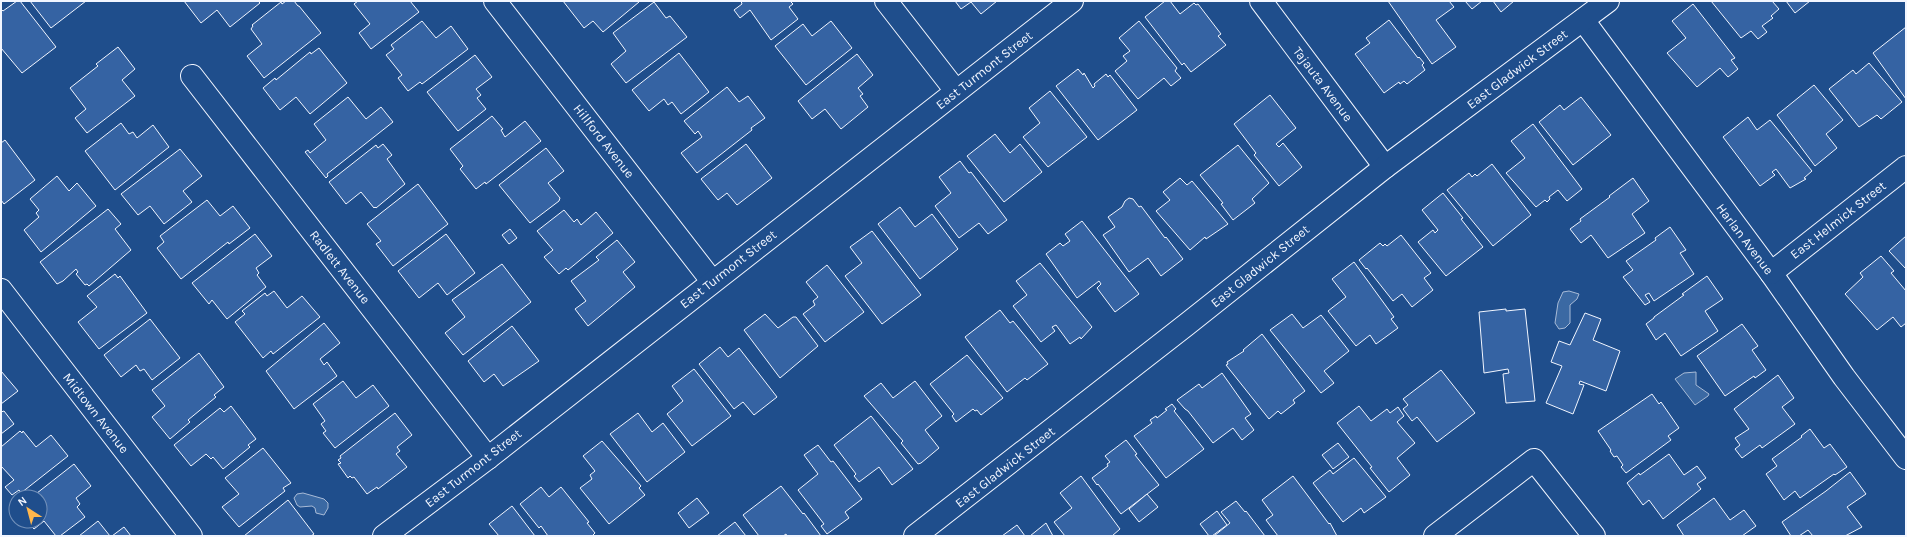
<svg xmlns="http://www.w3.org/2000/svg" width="1907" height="537" font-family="Karla,sans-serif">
	<rect width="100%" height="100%" fill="#1f4e8c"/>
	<g fill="#3b69a3" stroke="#a8bbd7">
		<polygon points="1569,291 1579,294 1577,299 1570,305 1570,323 1565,328 1559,329 1555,323 1558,303 1563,292"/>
		<polygon points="1696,372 1696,385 1709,394 1708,396 1695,405 1675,379 1684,373"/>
		<polygon points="303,493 324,499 328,503 328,508 324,515 316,513 315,508 312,506 300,507 297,505 294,498 297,494"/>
	</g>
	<g fill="#3563a3" stroke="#f2f6ff">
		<polygon points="17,1 20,1 56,47 22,73 1,48 1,9 3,11"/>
		<polygon points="30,1 86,1 51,28"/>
		<polygon points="184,1 258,1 260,3 230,27 217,10 201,23"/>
		<polygon points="286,1 294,1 298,6 299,6 321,33 264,78 247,56 262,44 251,29 253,26 252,25 281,2 282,4"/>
		<polygon points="358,1 410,1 419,12 371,49 359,33 370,24 354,4"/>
		<polygon points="563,1 638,1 639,2 603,32 593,21 584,28"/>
		<polygon points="790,1 793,4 789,7 798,19 771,40 750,10 740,18 734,10 742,4 741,1"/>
		<polygon points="955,1 997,1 981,14 971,2 961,9"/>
		<polygon points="1165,1 1170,1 1180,14 1194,3 1196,5 1198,4 1221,34 1218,36 1226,45 1191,72 1184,63 1182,65 1145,17"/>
		<polygon points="1388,1 1449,1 1454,7 1436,20 1456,47 1432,64"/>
		<polygon points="1465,1 1482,1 1472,9"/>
		<polygon points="1493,1 1514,1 1501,12"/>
		<polygon points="1711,1 1772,1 1779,9 1771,16 1773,18 1762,26 1767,32 1758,39 1751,31 1741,38"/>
		<polygon points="1786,1 1810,1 1795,13"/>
		<polygon points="654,2 666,18 670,16 687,37 626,83 611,64 626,51 613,33"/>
		<polygon points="1693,4 1735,58 1731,60 1738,69 1728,77 1720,68 1697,87 1667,53 1686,38 1672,21"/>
		<polygon points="1389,20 1418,58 1419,57 1424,63 1422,65 1425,70 1407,84 1404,81 1400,84 1399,82 1384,93 1355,54 1370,43 1366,38"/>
		<polygon points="422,21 436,38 451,26 468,49 422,84 420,82 408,91 398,78 402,75 386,55 394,49 391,45"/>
		<polygon points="831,21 852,48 806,85 775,46 803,24 812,36"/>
		<polygon points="1139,21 1177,68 1175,71 1181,78 1171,86 1164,78 1138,99 1115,71 1127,61 1123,56 1130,51 1119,38"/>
		<polygon points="1906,27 1906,99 1873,53"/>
		<polygon points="118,47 135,69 122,80 135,96 87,133 75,118 86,109 70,88 98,66 96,64"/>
		<polygon points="319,48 347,83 310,114 296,97 280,110 263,88 275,78 276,80 310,52 311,54"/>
		<polygon points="679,53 709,92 681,114 672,102 668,105 664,99 649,111 632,90"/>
		<polygon points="857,54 873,75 858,88 863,94 860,96 868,107 841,129 825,109 812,119 798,101"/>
		<polygon points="475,55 492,77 476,89 481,95 477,98 486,109 458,131 427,92"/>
		<polygon points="1869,63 1902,102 1881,119 1877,115 1859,127 1829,89 1853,70 1856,74"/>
		<polygon points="1078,69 1083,75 1084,73 1093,88 1095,86 1094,84 1106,74 1108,77 1110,75 1137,110 1098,140 1056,86"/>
		<polygon points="1814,85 1843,120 1826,134 1837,148 1815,166 1777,115"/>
		<polygon points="727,87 739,102 748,96 765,118 751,128 752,130 697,173 681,153 702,137 698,131 695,134 684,121"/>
		<polygon points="1050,91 1087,137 1048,167 1023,137 1040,123 1029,108"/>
		<polygon points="1270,95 1296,128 1276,144 1279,147 1283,143 1302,167 1279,186 1254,155 1256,153 1234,124"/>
		<polygon points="348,97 366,119 381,107 393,122 327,174 328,176 326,178 305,152 308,150 310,153 326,140 314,124"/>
		<polygon points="1581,97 1611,135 1573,165 1539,122 1560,105 1564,110"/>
		<polygon points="492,116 503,129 501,130 505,137 525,121 541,141 486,184 485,182 476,189 460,169 463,166 450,149"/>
		<polygon points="1748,117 1757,130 1770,120 1812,171 1804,178 1806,179 1790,188 1776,169 1772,172 1775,175 1760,186 1723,137"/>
		<polygon points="121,123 129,134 133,132 137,138 153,125 169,147 115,190 85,151"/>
		<polygon points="1533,124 1582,189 1567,201 1558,190 1549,197 1550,199 1547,202 1545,200 1536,207 1506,173 1525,158 1511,141"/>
		<polygon points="995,134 1010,153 1020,144 1042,172 1004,202 967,156"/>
		<polygon points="5,140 35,180 4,204 1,200 1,143"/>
		<polygon points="383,144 392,155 387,159 405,184 376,208 375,207 374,208 361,192 346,204 329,182 376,145 378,148"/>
		<polygon points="746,144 772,178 737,205 727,193 718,200 701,179"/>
		<polygon points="1238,145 1269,183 1252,199 1255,203 1233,220 1221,204 1223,203 1200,175"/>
		<polygon points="546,148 564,171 548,183 560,198 559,201 530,223 499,185"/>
		<polygon points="180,149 202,176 183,191 192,202 164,224 150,206 138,215 121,194"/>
		<polygon points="960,161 969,173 971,172 1007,220 988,234 979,223 959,238 935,206 951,193 939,177"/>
		<polygon points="1492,164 1531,215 1493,246 1447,190 1469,173 1472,177 1475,174 1477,176"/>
		<polygon points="57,176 69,191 77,183 96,206 41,252 24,230 39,217 36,213 39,210 30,199"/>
		<polygon points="1180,178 1187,185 1192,181 1228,224 1206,239 1205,237 1190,250 1156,211 1170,200 1163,192"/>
		<polygon points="1633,178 1649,201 1632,214 1645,233 1608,258 1591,235 1581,243 1570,229 1581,221 1580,219 1610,197 1609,196"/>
		<polygon points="418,184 448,224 393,266 376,244 381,241 367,224"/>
		<polygon points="1443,193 1463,218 1461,219 1483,247 1446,276 1418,242 1433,230 1435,233 1438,230 1422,210"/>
		<polygon points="1129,198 1133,199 1139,207 1141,206 1165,238 1166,237 1183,259 1161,276 1148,258 1129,272 1103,235 1115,227 1108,217 1122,207 1125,201"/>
		<polygon points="207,200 220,216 233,206 250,228 229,244 228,242 181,279 157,248 164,242 160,236"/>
		<polygon points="900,207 915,227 932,214 958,249 920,279 878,224"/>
		<polygon points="108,209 121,224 115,229 131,250 89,286 87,284 85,285 76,274 78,272 76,269 63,281 57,284 40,262"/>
		<polygon points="564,210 574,222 577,219 581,225 596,212 613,233 568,270 566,268 559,274 544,257 553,250 537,231"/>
		<polygon points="1082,221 1139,294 1115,312 1097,288 1101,284 1099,281 1077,298 1046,254 1060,243 1063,246 1070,241 1065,234"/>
		<polygon points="1670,227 1686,250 1680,253 1694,274 1654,301 1649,293 1645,295 1650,302 1645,305 1623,277 1633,270 1626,261 1656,240 1655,238"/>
		<polygon points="510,229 517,238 509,244 502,235"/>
		<polygon points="872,231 921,295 882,324 845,276 862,263 850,247"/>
		<polygon points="255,234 272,256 256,268 259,273 257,275 266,287 227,319 212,300 209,304 192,283"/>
		<polygon points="446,234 475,273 447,295 438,283 419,298 398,271"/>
		<polygon points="1401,235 1431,273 1424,278 1433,290 1412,307 1402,294 1393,301 1367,268 1366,269 1359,260 1380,243 1383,246 1385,244 1387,246"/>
		<polygon points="1906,236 1906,269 1889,251"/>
		<polygon points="617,240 635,262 623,272 635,287 588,326 575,309 586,301 571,281 599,260 596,257"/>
		<polygon points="1881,256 1894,271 1891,273 1906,291 1906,323 1901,327 1893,317 1877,330 1845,294 1863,277 1860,273"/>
		<polygon points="1354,262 1394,317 1391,319 1398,328 1376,344 1370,335 1356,346 1328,311 1346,297 1332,279"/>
		<polygon points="1040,263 1092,327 1081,339 1080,337 1070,344 1056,325 1052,327 1055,331 1041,342 1013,306 1027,295 1016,281"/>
		<polygon points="502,264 531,302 463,355 445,333 465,317 452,300"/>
		<polygon points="827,265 864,312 825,342 803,314 815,305 813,301 818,297 806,282"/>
		<polygon points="115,274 118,278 120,276 147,313 99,349 78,322 97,307 87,296"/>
		<polygon points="1707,276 1723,299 1705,311 1718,331 1681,356 1665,333 1656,340 1646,324 1654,318 1654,317 1684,295 1682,294"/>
		<polygon points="274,291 287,308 302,296 320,317 273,354 271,351 263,358 235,322 245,314 242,311 265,293 267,296"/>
		<polygon points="1506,309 1506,311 1525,309 1535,401 1506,403 1503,374 1509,373 1508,369 1484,373 1479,312"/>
		<polygon points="1000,310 1010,323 1013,321 1048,364 1027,380 1025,378 1007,392 965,337"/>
		<polygon points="1585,313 1601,319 1593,340 1620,351 1606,391 1580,381 1579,384 1584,385 1573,414 1546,403 1562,366 1551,362 1559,341 1570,345"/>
		<polygon points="765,314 778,328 793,317 796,317 818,346 780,378 744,330"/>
		<polygon points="1292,314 1303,328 1321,315 1349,351 1324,371 1334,383 1321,393 1270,330"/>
		<polygon points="150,319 180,358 152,380 144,369 140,371 136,365 121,377 104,355"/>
		<polygon points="324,323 340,343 320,359 324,365 327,362 337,376 294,409 266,371"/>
		<polygon points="1742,324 1758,346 1752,350 1766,370 1755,378 1754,376 1725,396 1697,356"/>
		<polygon points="512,326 539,361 503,386 494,374 484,382 468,361"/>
		<polygon points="1262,334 1305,391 1293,400 1295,403 1281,414 1278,411 1269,419 1226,365 1228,364 1227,362 1244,351 1243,350"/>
		<polygon points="720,347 728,357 739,348 777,397 754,415 743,402 734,409 699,364"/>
		<polygon points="199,353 224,387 214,395 216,397 188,420 190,422 170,439 152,417 165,406 152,390"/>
		<polygon points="967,355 1003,398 981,415 977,410 975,411 973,409 956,422 952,416 954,414 930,384"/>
		<polygon points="694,369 731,416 692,446 667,414 683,401 672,386"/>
		<polygon points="1441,370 1475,413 1437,442 1417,417 1412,421 1403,409 1408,405 1403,399"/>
		<polygon points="1,371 18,391 1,404"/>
		<polygon points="1222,373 1251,414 1245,418 1254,430 1242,440 1233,428 1213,443 1188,411 1185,409 1177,400 1199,384 1202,388"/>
		<polygon points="1778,375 1794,398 1782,407 1795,424 1762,448 1760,445 1742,458 1735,449 1740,445 1735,438 1749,429 1734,409"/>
		<polygon points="343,381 356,398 373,385 389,406 335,448 323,433 326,431 321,424 325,421 313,404"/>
		<polygon points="915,381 942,416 925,430 939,448 921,463 918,464 901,443 903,441 864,396 881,383 893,398"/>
		<polygon points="1652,394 1659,404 1661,402 1679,428 1668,436 1671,440 1626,473 1621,467 1623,465 1617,456 1614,457 1610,451 1611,450 1598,431"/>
		<polygon points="1172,404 1176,409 1174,411 1204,449 1166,478 1134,436 1152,423 1150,420 1156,416 1157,418 1167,410 1165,409"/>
		<polygon points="231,406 256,439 248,445 250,447 223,469 213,457 211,459 206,454 191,466 174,445 220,408 224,412"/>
		<polygon points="1359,406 1371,421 1387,409 1390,413 1398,407 1404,416 1397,422 1415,443 1397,458 1410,475 1389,492 1370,468 1372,467 1337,423"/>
		<polygon points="4,411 14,424 1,434 1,412"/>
		<polygon points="395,413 412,435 397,447 400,451 396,454 407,467 378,489 377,487 367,494 354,477 352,478 350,476 348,478 338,464 341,463 338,460 341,458 340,456"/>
		<polygon points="638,413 652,432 663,423 685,452 647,482 610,434"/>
		<polygon points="871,416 913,469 892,485 879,467 859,482 854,476 856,474 834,445"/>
		<polygon points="1810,429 1824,448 1830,444 1847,467 1835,475 1834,474 1800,498 1795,491 1784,500 1766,474 1777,466 1772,459 1802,437 1801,436"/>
		<polygon points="20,431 22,433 23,431 36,447 51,435 68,456 21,493 19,490 12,495 5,487 14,480 1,466 1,447"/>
		<polygon points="1126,440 1137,454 1135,455 1159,485 1121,514 1098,484 1097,485 1092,478 1108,466 1107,464 1110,462 1105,456"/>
		<polygon points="602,441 641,486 639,488 645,495 609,524 580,488 592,479 590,475 595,471 583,456"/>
		<polygon points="1338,443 1349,457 1333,469 1322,455"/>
		<polygon points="818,445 831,462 833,461 862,499 845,512 849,518 827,534 821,526 824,524 798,490 818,474 804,455"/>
		<polygon points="263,448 291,483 283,488 285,491 239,527 222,507 239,494 225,478"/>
		<polygon points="1669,454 1684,475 1697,466 1706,478 1697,484 1701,489 1663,519 1649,500 1643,505 1627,483 1639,473 1640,475"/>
		<polygon points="1354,458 1386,497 1364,513 1361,508 1343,522 1313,483 1330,470 1333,474"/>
		<polygon points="74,464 91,486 76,498 80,504 77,507 85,517 60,536 56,536 44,521 34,529 27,521 40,521 40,497 32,497"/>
		<polygon points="1850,472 1866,494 1847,507 1862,527 1845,536 1813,536 1808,530 1799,536 1791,536 1782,522 1826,491"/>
		<polygon points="1081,476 1120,529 1112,536 1065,536 1054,522 1072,508 1060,493"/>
		<polygon points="1293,476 1329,524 1330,523 1337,536 1278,536 1266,520 1273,515 1262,500"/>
		<polygon points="781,486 803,514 804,513 821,536 787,536 786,534 783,536 759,536 743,515"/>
		<polygon points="541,487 549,497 561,487 589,522 587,523 595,533 592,536 548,536 541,526 539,528 520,504"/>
		<polygon points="1147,494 1158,507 1139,522 1129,509"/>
		<polygon points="697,498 709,513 689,528 678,513"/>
		<polygon points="1714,498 1730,520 1744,510 1756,526 1742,536 1684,536 1677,525"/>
		<polygon points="288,500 314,534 311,536 244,536"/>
		<polygon points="1236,501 1245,512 1246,511 1265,536 1214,536 1230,523 1221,512"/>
		<polygon points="512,506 535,536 499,536 489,524"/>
		<polygon points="1217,511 1227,525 1212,536 1209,536 1200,524"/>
		<polygon points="98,521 110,536 79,536"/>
		<polygon points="735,522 746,536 717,536"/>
		<polygon points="1046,523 1053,536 1030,536"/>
		<polygon points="1017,525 1025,536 1002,536"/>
		<polygon points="124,527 131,536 112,536"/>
	</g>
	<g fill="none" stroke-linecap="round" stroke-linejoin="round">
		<g stroke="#f2f6ff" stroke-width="24">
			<g id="minor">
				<polyline points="495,1 712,281"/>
				<polyline points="886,1 956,91"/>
				<polyline points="1261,1 1385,167"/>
				<polyline points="1583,20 1771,273 1844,377 1906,458"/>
				<polyline points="192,76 488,458"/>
				<polyline points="1771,273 1906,167"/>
				<polyline points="1,290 191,536"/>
				<polyline points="384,536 488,458 1072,1"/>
				<polyline points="915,536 1186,325 1385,167 1608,1"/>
				<polyline points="1435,536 1534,460 1594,536"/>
			</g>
		</g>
		<use href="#minor" stroke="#1f4e8c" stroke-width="22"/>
	</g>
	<g text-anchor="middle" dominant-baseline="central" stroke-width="3" stroke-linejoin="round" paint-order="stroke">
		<g font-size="13" fill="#f2f6ff" stroke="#1f4e8c">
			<text transform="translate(1517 69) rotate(-37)">East Gladwick Street</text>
			<text transform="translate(984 70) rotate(-38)">East Turmont Street</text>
			<text transform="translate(1323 84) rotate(53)">Tajauta Avenue</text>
			<text transform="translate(604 141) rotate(52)">Hillford Avenue</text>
			<text transform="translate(1838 220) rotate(-38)">East Helmick Street</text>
			<text transform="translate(1745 239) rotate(53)">Harlan Avenue</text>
			<text transform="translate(1260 266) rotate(-39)">East Gladwick Street</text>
			<text transform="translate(340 267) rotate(52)">Radlett Avenue</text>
			<text transform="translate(728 269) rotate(-38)">East Turmont Street</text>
			<text transform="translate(96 413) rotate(52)">Midtown Avenue</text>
			<text transform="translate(1005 467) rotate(-38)">East Gladwick Street</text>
			<text transform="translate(473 468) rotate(-38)">East Turmont Street</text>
		</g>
	</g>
	<rect width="1907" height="537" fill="none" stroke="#f2f6ff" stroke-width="4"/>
	<g transform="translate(28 509) rotate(324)"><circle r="19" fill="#1f4e8c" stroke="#7391ba"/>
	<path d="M0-3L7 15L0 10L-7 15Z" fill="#ffb74d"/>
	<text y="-6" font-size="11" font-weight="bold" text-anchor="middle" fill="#f2f6ff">N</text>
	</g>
</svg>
